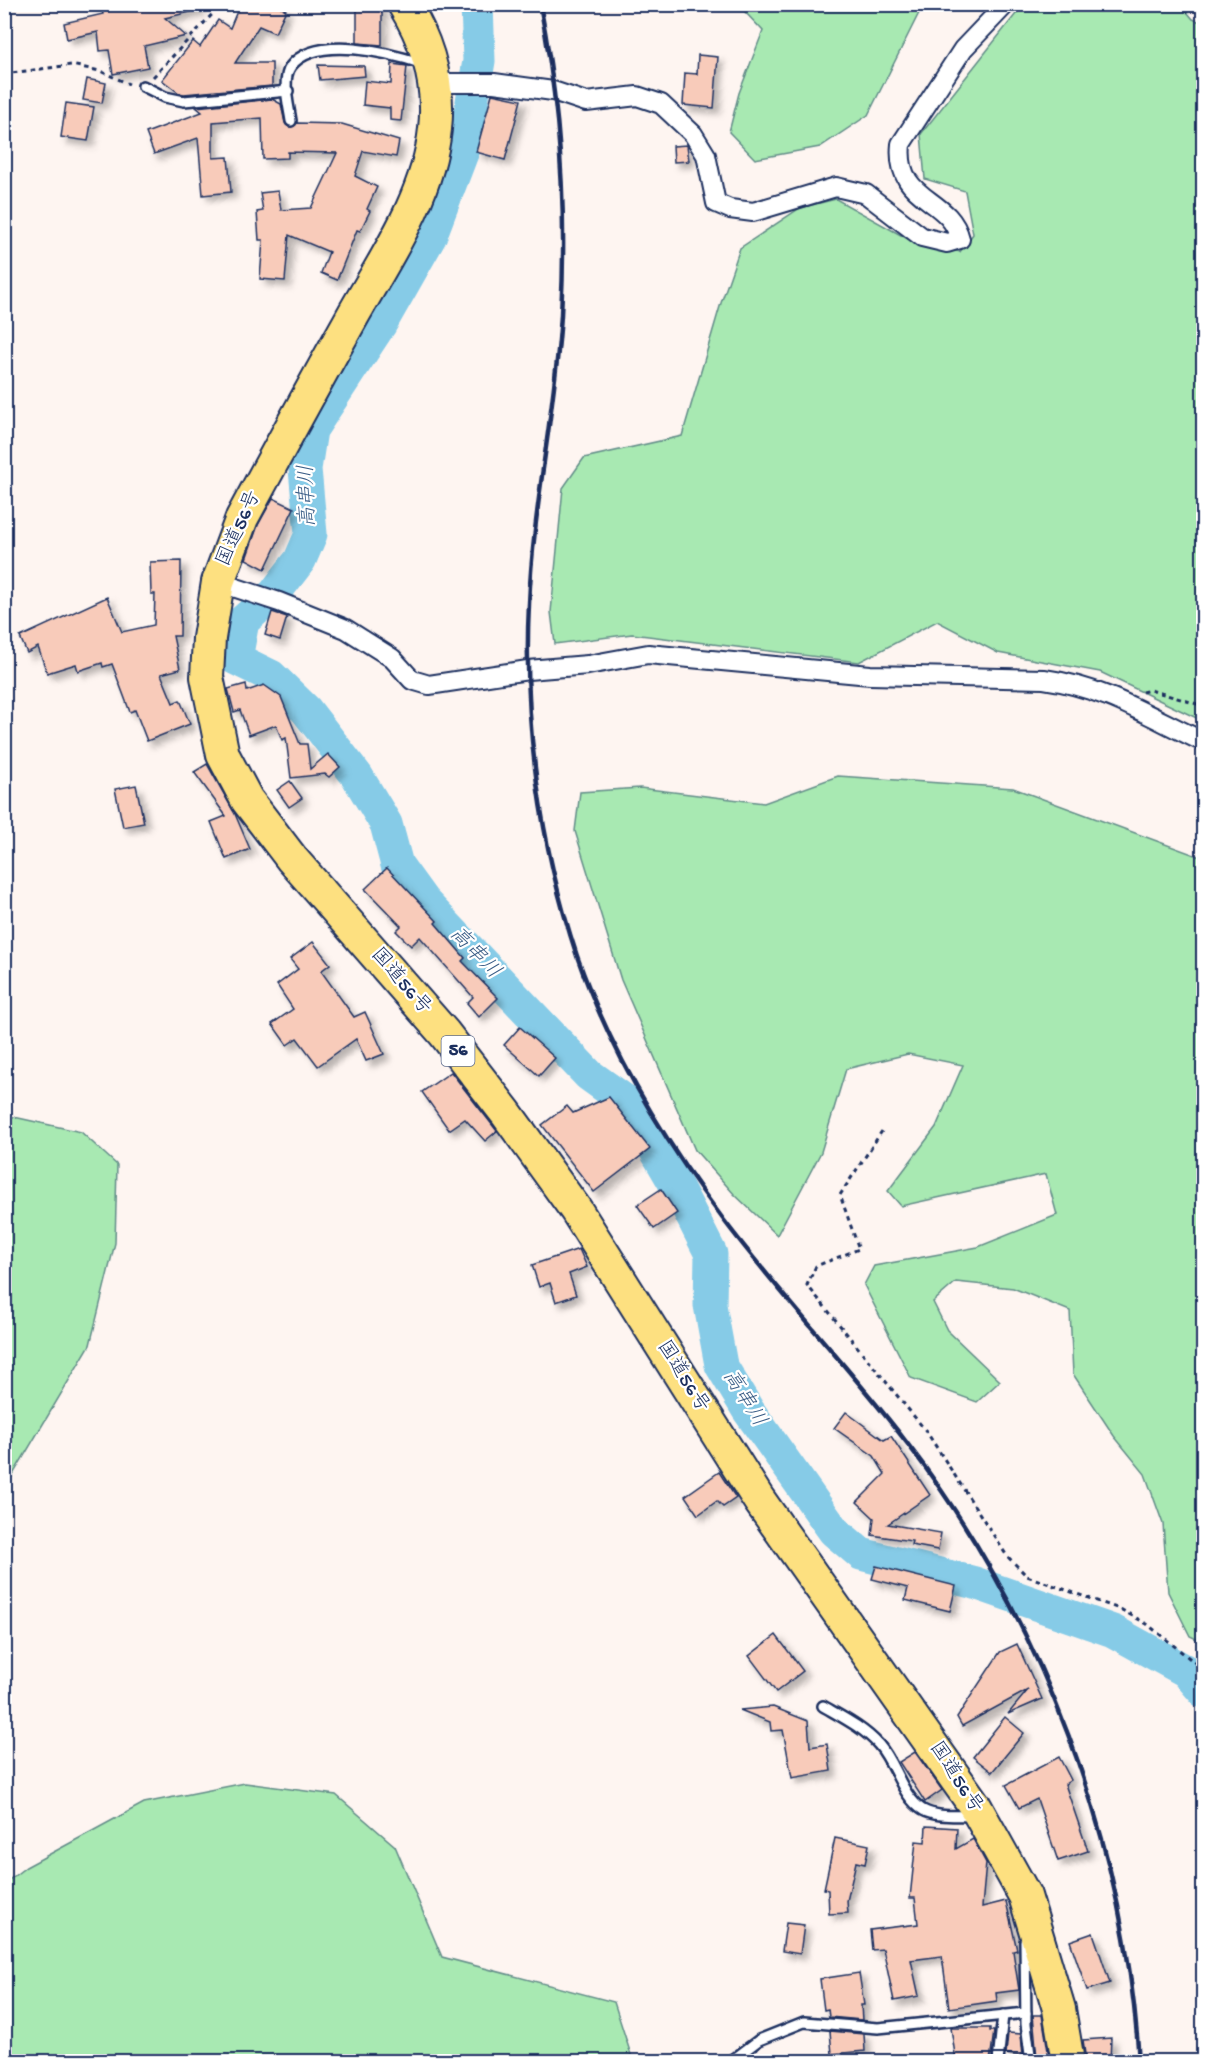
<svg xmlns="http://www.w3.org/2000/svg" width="1208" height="2066" font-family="'Gochi Hand','Klee One',sans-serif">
	<defs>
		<filter id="shadow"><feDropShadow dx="5.5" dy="5.5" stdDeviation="3" flood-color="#0004"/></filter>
	</defs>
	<rect width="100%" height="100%" fill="#fef5f1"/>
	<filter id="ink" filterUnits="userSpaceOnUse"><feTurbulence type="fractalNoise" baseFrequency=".0167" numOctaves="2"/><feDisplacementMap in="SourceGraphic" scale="12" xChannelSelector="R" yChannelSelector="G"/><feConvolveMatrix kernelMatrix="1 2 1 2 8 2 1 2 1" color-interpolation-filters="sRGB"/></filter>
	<g filter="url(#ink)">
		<g fill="#a8e9b2" stroke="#628c88" stroke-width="1.5">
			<polygon points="704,5 704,4 923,5 868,115 820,147 755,159 729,132 739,93 763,31 744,11"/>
			<polygon points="1023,5 1181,5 1193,19 1203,23 1203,721 1100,672 998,653 937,621 859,662 632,634 555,644 551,612 563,488 584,458 682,436 721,303 740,248 800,208 836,199 908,239 960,252 973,234 965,191 925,179 921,134"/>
			<polygon points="838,776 1013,788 1203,858 1203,1642 1190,1636 1168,1592 1163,1524 1145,1474 1114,1436 1073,1374 1070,1311 1013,1288 956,1282 933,1302 947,1330 1000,1381 977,1402 911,1378 864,1285 874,1266 978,1247 1057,1215 1046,1174 901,1206 888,1191 936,1127 963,1065 908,1054 846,1069 821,1152 777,1235 734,1194 695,1150 621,980 575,831 580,792 640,788 764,803"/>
			<polygon points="5,1115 81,1132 117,1165 115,1243 90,1345 5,1488"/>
			<polygon points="245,1783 336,1795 395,1846 442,1957 614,2002 633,2061 5,2061 5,1883 26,1867 144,1803"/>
		</g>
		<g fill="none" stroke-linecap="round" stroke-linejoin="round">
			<polyline stroke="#86cbe7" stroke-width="33" points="477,4 479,61 464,148 430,237 380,325 311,430 305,469 311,534 300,560 274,594 243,621 236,659 271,676 306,710 357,776 386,824 397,865 423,901 589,1075 628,1103 678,1189 711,1254 710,1305 721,1365 748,1410 834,1531 861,1554 975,1583 1113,1631 1186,1671 1204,1692"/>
		</g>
		<g fill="#f8cbba" stroke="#1b2f5e" stroke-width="1.5" filter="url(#shadow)">
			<polygon points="133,4 198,4 199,10 165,18 186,36 144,46 148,67 113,74 109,50 100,51 98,32 67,39 64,23 103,14 102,10"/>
			<polygon points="240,4 274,4 286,10 275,33 259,26 235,63 272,63 272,86 184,94 179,93 162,80 193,41 200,47 218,20 230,28"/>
			<polygon points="357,4 382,4 382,45 357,43"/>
			<polygon points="698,55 718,57 714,108 683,105 685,73 697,74"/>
			<polygon points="392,64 407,66 401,121 390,120 390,108 363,105 365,81 391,84"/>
			<polygon points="318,65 364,66 365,76 320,80"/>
			<polygon points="87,79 106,83 102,103 83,100"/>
			<polygon points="492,94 521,100 505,160 476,152"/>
			<polygon points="272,99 281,104 285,123 289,127 297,123 342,124 399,141 396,157 363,151 355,176 377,187 367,209 370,211 360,231 357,230 337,280 321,273 329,252 289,235 285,281 260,279 263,240 259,240 257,212 263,211 260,193 278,191 281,210 311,208 337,153 288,152 288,158 263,159 262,118 213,122 213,158 228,157 231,192 203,195 198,138 154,154 146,133 202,112 196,107"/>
			<polygon points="66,103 94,107 88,141 61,137"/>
			<polygon points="687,145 689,161 674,162 673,146"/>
			<polygon points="273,498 294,508 265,569 246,559 258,525"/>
			<polygon points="181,561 180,636 173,636 180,669 161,674 173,703 180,700 190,724 147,741 135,710 130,712 112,664 103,667 102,663 78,671 76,664 47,673 38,647 27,653 20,637 107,597 122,632 154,625 155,594 151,594 150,562"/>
			<polygon points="272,612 287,617 280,640 265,635"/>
			<polygon points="246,684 247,691 264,685 281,697 300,744 307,744 310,769 328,754 340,767 329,777 325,774 291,778 286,738 282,740 276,725 249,735 240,710 234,712 228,689"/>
			<polygon points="207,764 235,814 250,849 226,859 211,822 226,816 194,772"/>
			<polygon points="290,781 302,798 289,807 277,790"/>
			<polygon points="136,785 144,823 123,827 115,789"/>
			<polygon points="387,868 437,921 435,923 465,958 462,961 498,998 479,1017 467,1003 473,997 420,937 411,946 396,931 401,926 365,889"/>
			<polygon points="313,942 330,964 321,971 354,1017 365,1012 384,1054 366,1061 356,1039 318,1066 297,1038 287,1045 272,1024 293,1009 277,985 298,969 290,959"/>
			<polygon points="520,1027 555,1058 539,1076 504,1045"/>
			<polygon points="451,1072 497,1131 485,1141 465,1119 449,1130 422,1092"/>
			<polygon points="609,1097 650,1149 594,1192 542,1125 567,1106 573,1113"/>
			<polygon points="661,1189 677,1213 654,1229 637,1205"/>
			<polygon points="579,1249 587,1267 569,1274 576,1295 556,1302 550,1283 539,1287 532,1265"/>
			<polygon points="846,1412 884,1440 891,1436 930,1495 888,1524 941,1533 938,1550 911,1545 912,1541 872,1535 874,1518 857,1502 885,1474 874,1456 834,1428"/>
			<polygon points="719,1472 736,1498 723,1507 717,1501 698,1515 685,1496"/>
			<polygon points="876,1566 956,1586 950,1611 905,1600 908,1588 872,1579"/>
			<polygon points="776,1635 803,1671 776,1692 749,1656"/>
			<polygon points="1017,1644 1042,1699 1008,1714 1028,1690 962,1726 957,1717 1000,1652"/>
			<polygon points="773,1707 808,1721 810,1747 827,1744 831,1771 792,1778 783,1730 771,1731 770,1722 740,1710"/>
			<polygon points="1005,1717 1024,1733 992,1772 973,1757"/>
			<polygon points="915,1752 942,1790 925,1802 899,1762"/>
			<polygon points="1059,1757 1071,1780 1065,1784 1088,1851 1058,1861 1037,1799 1019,1808 1006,1785"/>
			<polygon points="926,1826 957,1828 956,1849 973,1839 986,1863 982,1907 1006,1901 1017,1950 1013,1951 1019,1990 996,1993 997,2001 949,2008 942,1956 911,1960 919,1996 894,2001 883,1949 872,1950 870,1930 918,1924 915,1898 910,1898 916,1841 925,1842"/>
			<polygon points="835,1838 869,1845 865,1864 856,1862 847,1901 848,1913 829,1914 828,1890 824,1889"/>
			<polygon points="786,1923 804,1925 800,1954 782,1951"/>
			<polygon points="1093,1933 1110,1983 1087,1990 1070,1941"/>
			<polygon points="859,1973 864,2005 861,2005 862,2020 829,2017 828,2009 824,2010 820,1979"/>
			<polygon points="1033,2015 1042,2015 1049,2057 1037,2058"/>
			<polygon points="951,2028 990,2028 990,2031 994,2031 990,2061 956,2061"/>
			<polygon points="830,2031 864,2034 865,2051 832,2054"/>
			<polygon points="1008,2033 1021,2034 1023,2056 1006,2054"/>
			<polygon points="1111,2038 1110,2061 1086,2061 1083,2040"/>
		</g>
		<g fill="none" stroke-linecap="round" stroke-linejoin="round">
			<g stroke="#1b2f5e" stroke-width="14">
				<g id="lane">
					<polyline points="143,86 165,97 184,101 288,91"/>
					<path d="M 291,121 C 289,106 281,79 291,66 C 316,34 390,53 423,64"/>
					<path d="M 823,1706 C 842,1717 864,1728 879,1745 C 895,1763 902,1797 923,1810 C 937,1818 958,1815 973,1816"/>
					<polyline points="1025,1941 1026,2024 1031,2062"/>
					<polyline points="730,2062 759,2040 804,2022 878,2028 1026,2013"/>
					<polyline points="998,2062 1003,2015"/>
				</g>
			</g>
			<g stroke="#1b2f5e" stroke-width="22">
				<g id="street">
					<path d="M 436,83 L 494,83 L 553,91 L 586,102 L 637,96 L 661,104 L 693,134 L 706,155 L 716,203 L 730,209 L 753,212 L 836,187 L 866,194 L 922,237 L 947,243 L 960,239 C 949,195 895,203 901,144 L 963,49 L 1006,4"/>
					<path d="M 218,582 L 279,602 L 346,629 L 392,658 L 412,680 L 429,685 L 528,670 L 588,665 L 648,654 L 870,675 L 1044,679 C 1107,688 1148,716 1204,742"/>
				</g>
			</g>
			<g stroke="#1b2f5e" stroke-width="36">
				<path id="highway" d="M 404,4 C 428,43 440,84 435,129 C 428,198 384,260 351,319 C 314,385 278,451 242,518 L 218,582 L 209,638 L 207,677 L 223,755 L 247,800 L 292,859 L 444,1033 L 506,1113 L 576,1210 L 759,1500 L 975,1806 L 1025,1896 L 1059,2009 L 1068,2062"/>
			</g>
			<g stroke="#1b2f5e" stroke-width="3" stroke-dasharray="4.5 4.5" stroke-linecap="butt">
				<polyline points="4,74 71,65 100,71 129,84"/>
				<polyline points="153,77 222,4"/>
				<polyline points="1142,692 1150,690 1204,706"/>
				<polyline points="882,1131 840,1195 859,1249 816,1266 807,1285 926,1431 1007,1556 1027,1576 1122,1610 1147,1624 1204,1670"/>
			</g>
			<use href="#lane" stroke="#fff" stroke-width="9"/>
			<use href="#street" stroke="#fff" stroke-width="18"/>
			<use href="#highway" stroke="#fde080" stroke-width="32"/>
			<path stroke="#1b2f5e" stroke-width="4.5" d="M 540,4 C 560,107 567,212 561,315 C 555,412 533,507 529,604 C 523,721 540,845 577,956 C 610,1051 663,1139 723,1219 C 781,1296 848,1366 907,1443 C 1042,1619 1125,1840 1139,2062"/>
		</g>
	</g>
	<g text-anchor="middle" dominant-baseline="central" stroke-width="4.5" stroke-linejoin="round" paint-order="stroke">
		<rect fill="#fff" stroke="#5f6d8e" stroke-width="1.5" x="441.5" y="1036" width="33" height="30" rx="4.5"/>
		<g font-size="18" font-weight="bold" fill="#1b2f5e">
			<text x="458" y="1051">56</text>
		</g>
		<g font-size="20" fill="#1b2f5e" stroke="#fff">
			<text transform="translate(240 529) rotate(-66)">国道56号</text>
			<text transform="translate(400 982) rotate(49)">国道56号</text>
			<text transform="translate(682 1377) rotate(58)">国道56号</text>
			<text transform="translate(955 1778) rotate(57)">国道56号</text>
		</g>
		<g font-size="21" font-style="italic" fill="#3b5e87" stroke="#fff">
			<text transform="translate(309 496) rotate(-92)">高串川</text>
			<text transform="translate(474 954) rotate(46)">高串川</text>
			<text transform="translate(743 1399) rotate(58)">高串川</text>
		</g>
	</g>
	<rect width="1208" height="2066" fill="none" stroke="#fff" stroke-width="24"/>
	<rect x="12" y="12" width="1184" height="2042" fill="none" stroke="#1b2f5e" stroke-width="2" filter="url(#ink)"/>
</svg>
